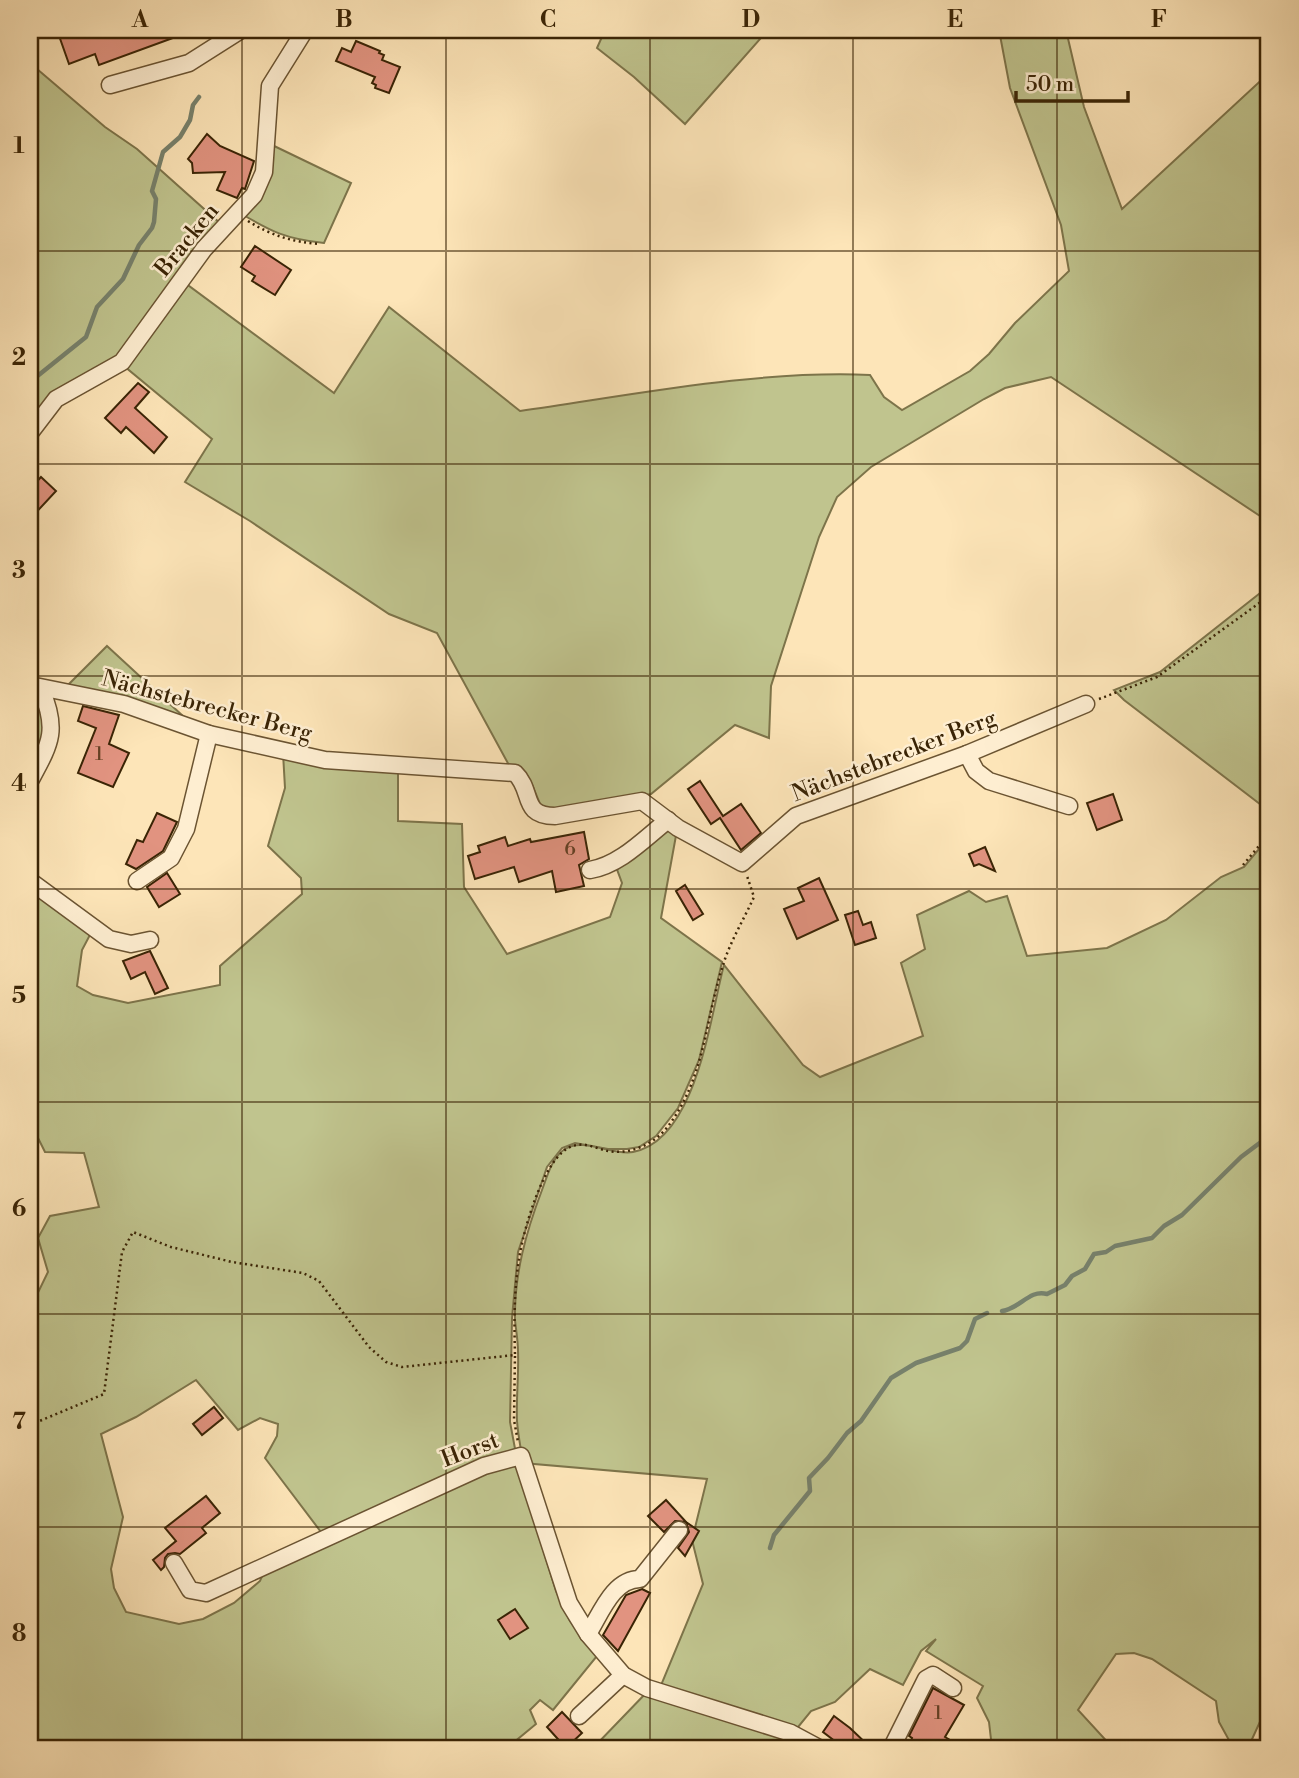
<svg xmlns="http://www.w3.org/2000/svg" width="1299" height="1778" font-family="'Libre Bodoni',serif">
	<rect width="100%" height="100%" fill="#fde5b8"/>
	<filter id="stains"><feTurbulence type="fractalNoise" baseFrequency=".00286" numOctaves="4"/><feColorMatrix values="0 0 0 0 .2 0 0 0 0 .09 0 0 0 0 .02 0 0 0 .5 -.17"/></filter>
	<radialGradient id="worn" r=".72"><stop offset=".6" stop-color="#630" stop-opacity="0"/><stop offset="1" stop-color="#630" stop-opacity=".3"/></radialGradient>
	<g fill="#c0c48e" stroke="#7d744a" stroke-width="2">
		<polygon points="605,30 768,30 685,124 634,77 597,48"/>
		<path d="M 999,30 L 1066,30 L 1084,107 L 1122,209 L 1269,73 L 1269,522 L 1051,377 L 1005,388 L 984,399 L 871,467 L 837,497 L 819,537 L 771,686 L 769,738 L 735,725 L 651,794 L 559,812 L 544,811 C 533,795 533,768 510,767 L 437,633 L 389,614 L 250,521 L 185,482 L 212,439 L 124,366 L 185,283 L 334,393 L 389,307 L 520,411 C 633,395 756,370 870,375 L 884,397 L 902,410 L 970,371 L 989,354 L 1015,323 L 1069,271 L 1061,225 L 1010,88 Z"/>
		<polygon points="30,63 105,127 137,149 222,225 119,360 30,428"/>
		<path d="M 270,144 L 351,183 L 324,243 C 286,239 272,232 240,213 Z"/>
		<polygon points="1269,586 1269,811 1124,700 1114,690 1160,672"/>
		<polygon points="107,646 184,717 63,690"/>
		<polygon points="30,690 35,692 48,723 30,773"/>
		<polygon points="283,753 398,770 398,821 462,824 464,887 507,954 610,917 622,883 615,864 667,825 677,830 661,918 722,962 699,1060 678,1108 656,1136 639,1147 627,1149 608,1149 575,1143 562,1148 547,1167 518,1252 512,1318 510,1422 516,1454 324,1536 265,1458 277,1436 278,1424 260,1418 238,1430 196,1380 136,1417 101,1434 123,1517 111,1569 114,1588 126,1612 179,1624 203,1619 234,1603 260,1581 266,1567 515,1459 556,1591 570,1621 597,1656 553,1710 540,1700 530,1710 536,1724 507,1748 30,1748 30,1309 48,1272 38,1238 50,1216 99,1207 84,1153 45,1152 36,1134 30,1082 30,885 92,931 82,950 77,986 93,995 128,1003 220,985 220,966 302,894 301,878 268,846 285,788"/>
		<path d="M 1269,837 L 1269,1702 L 1248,1748 L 1230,1742 L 1219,1722 L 1216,1701 L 1152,1659 L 1134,1653 L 1116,1654 L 1078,1710 L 1113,1748 L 992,1748 L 989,1722 L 977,1698 L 983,1686 L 926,1651 L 936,1639 L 921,1651 L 903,1685 L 870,1669 L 835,1702 L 811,1711 L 794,1732 L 659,1690 L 703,1584 L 692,1540 L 707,1479 L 523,1463 C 521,1449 518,1435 517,1421 C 516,1398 519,1374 518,1351 C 518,1341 516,1330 515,1320 C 514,1275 526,1232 542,1190 C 547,1177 552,1157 565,1149 C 584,1137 612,1156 633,1152 C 697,1140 710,1016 724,965 L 803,1065 L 820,1077 L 923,1036 L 901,963 L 925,949 L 917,915 L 969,891 L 986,902 L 1007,896 L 1027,956 L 1107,948 L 1166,920 L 1221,877 L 1244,867 Z"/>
		<polygon points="648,1691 811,1748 593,1748"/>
	</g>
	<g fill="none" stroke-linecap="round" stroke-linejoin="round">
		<g stroke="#77816c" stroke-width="4.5">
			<polyline points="30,382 86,337 97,307 123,279 139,245 152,228 154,222 156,199 152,191 163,152 180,137 190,120 193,105 199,97"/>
			<path d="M 1002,1311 C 1020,1309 1029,1289 1047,1294 L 1065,1285 L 1072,1276 L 1085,1269 L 1094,1254 L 1106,1252 L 1115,1246 L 1152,1238 L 1164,1226 L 1182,1215 L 1241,1157 L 1269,1136"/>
			<polyline points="770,1548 774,1535 810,1491 809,1478 828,1458 847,1433 861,1421 891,1378 916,1363 960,1348 967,1341 975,1319 987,1313"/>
		</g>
	</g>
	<g fill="#e19380" stroke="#3a2405" stroke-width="2">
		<polygon points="57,30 192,30 192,31 99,65 95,54 69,64"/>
		<polygon points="356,41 380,51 379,53 384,55 382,60 400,67 389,93 375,88 376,85 372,83 375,77 336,61 342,48 351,52"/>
		<polygon points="207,134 220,146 254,161 245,189 242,188 237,198 217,190 225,172 193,173 192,163 188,159"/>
		<polygon points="255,246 291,270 275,295 252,281 255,276 241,267"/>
		<polygon points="138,383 149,392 135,408 167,437 154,453 126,427 121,433 105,418"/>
		<polygon points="41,477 56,491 30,519 30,489"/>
		<polygon points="83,706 119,715 109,744 129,753 113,787 78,773 96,728 78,721"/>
		<polygon points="700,781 723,816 741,804 761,833 741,850 720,818 711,824 688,789"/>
		<polygon points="1113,794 1122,820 1097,830 1087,803"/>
		<polygon points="157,813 177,822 163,851 136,869 126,864 137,840 143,842"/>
		<polygon points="584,832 589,859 579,865 584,886 556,892 552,871 519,882 514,867 475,879 468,856 480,852 478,846 505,837 508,846 530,839 531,842"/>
		<polygon points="985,847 995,871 979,864 974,866 969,854"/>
		<polygon points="167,873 180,894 159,907 147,887"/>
		<polygon points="819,878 838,920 797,939 784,909 804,901 798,888"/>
		<polygon points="685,885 703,914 693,920 676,891"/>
		<polygon points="858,911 863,925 871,922 876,938 855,945 845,915"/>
		<polygon points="150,951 168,988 155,994 145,972 131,979 123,961"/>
		<polygon points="214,1407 223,1418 202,1435 193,1424"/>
		<polygon points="206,1496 220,1513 202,1528 206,1533 180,1554 175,1553 168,1554 165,1558 164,1567 161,1570 153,1560 176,1541 165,1528"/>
		<polygon points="666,1500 686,1522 699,1531 685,1556 678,1548 689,1532 686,1522 675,1521 664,1532 648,1516"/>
		<polygon points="642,1589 650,1593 618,1651 603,1635 626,1595"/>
		<polygon points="515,1609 528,1628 510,1639 498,1620"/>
		<polygon points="933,1688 964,1705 945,1737 964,1748 919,1748 911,1741 912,1738 909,1736"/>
		<polygon points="562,1712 582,1733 566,1748 547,1727"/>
		<polygon points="834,1716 850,1728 871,1748 844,1748 823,1732"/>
	</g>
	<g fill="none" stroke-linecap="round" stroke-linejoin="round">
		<g stroke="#6b5432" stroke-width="19">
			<g id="minor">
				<polyline points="110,85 189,63 241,30"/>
				<polyline points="30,433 56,399 122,362 204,249 254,195 264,172 270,86 305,30"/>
				<path d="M 30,685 L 124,704 L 209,734 L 325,760 L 515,773 C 534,791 520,816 555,816 L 642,801 L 678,828 L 742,863 L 796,816 L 967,754 L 1086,704"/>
				<polyline points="967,754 976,771 989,781 1069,806"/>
				<path d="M 30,781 C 50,744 59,731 41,689"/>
				<path d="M 590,870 C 620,865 644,839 668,820"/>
				<polyline points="30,881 109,939 131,944 150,940"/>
				<polyline points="137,881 171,858 186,829 209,734"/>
				<polyline points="174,1563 190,1590 206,1593 484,1466 521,1456 569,1603 588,1634 623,1675 647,1688 791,1733 819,1748"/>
				<path d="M 588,1634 C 601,1613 613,1579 640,1579 L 679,1530"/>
				<polyline points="579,1716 623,1675"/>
				<polyline points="903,1748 894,1743 926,1679 933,1675 953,1688"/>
			</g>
		</g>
		<g stroke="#3a2405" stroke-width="2.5" stroke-dasharray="2 3.5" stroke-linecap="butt">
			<path d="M 248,221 C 272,236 293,242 320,244"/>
			<polyline points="1099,699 1157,677 1269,596"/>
			<polyline points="1243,865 1269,834"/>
			<path d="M 515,1354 C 514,1321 514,1286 520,1253 C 525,1226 546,1148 577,1145 C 587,1143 598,1149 608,1151 C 631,1155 655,1144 669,1125 C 705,1076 705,1021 723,965 C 730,942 744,919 754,897 L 747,876"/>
			<polyline points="30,1425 104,1394 122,1252 133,1232 171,1247 232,1262 303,1273 319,1281 369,1347 386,1362 402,1367 515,1355 514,1420 518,1442"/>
		</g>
		<use href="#minor" stroke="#feeed1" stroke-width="16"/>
	</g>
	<path fill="none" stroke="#3a2405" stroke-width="2" stroke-opacity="0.55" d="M 242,30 L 242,1748M 446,30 L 446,1748M 650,30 L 650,1748M 853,30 L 853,1748M 1057,30 L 1057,1748M 30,251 L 1269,251M 30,464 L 1269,464M 30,676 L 1269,676M 30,889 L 1269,889M 30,1102 L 1269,1102M 30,1314 L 1269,1314M 30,1527 L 1269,1527"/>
	<g text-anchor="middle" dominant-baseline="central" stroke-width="5" stroke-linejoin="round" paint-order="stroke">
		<g font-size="19" fill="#644024">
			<text x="99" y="754">1</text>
			<text x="570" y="849">6</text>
			<text x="938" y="1713">1</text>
		</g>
		<g font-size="23" fill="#3a2405" stroke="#feeed1">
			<text transform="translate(187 240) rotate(-51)">Bracken</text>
			<text transform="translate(207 706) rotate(15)">Nächstebrecker Berg</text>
			<text transform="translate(894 756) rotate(-21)">Nächstebrecker Berg</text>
			<text transform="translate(470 1450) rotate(-21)">Horst</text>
		</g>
	</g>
	<rect width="1299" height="1778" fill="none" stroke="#fde5b8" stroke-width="77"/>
	<path d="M1016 91v10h112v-10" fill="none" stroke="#3a2405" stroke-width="3.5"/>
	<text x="1026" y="91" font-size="21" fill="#3a2405" stroke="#feeed1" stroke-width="5" paint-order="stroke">50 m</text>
	<rect x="38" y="38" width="1222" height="1702" fill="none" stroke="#3a2405" stroke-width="2.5"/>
	<g font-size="23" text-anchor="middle" font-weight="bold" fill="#3a2405">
		<text x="140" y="27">A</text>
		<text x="344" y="27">B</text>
		<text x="548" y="27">C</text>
		<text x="751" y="27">D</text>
		<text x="955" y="27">E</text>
		<text x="1159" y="27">F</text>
		<text x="19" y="153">1</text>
		<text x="19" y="365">2</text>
		<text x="19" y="578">3</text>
		<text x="19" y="791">4</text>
		<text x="19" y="1003">5</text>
		<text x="19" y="1216">6</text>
		<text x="19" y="1429">7</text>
		<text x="19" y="1641">8</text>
	</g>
	<rect width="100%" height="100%" filter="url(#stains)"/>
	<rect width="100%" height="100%" fill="url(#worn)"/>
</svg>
